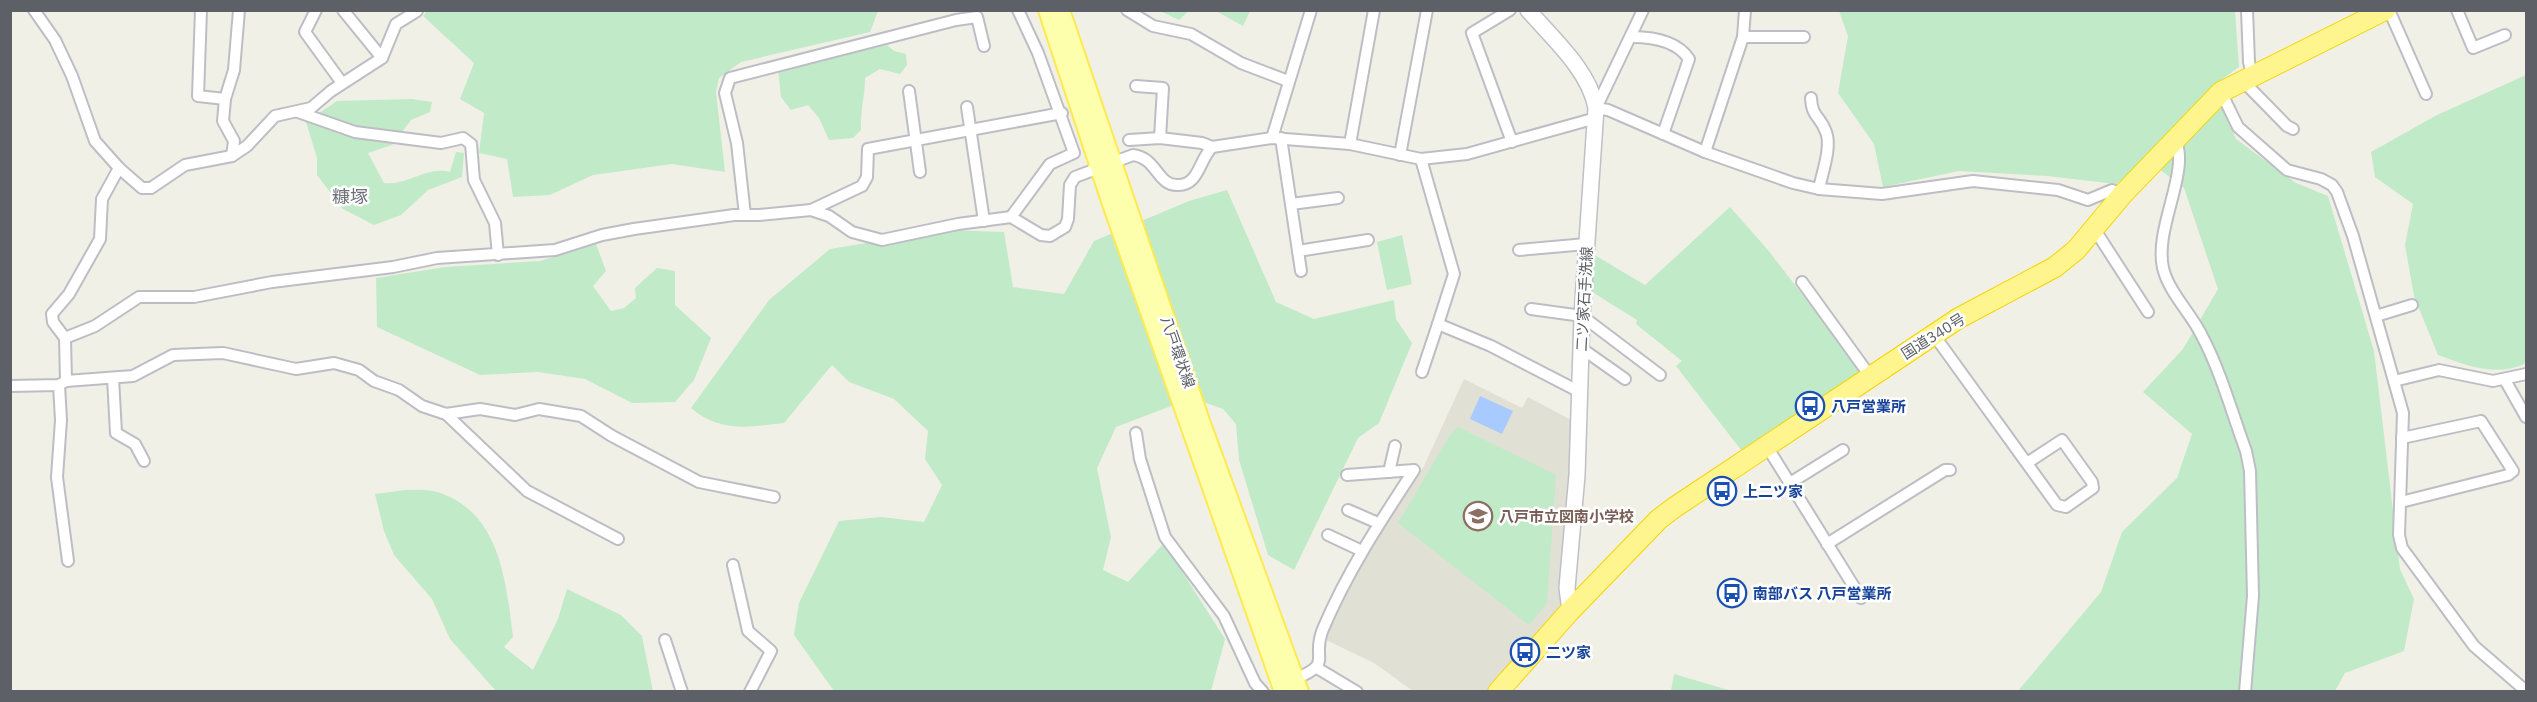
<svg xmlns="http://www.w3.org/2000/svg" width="2537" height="702" font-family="'IBM Plex Sans','Noto Sans JP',sans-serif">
	<rect width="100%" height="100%" fill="#f1f0e6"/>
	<polygon fill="#e1e0d4" points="1464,379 1522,408 1528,397 1575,422 1564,608 1489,691 1413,691 1374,663 1324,639 1356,567 1409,485 1423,468"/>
	<g fill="#c1eac8">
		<polygon points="427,11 427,10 878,11 870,32 741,62 719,78 716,92 725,172 672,164 593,175 550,195 513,197 507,159 479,153 484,113 460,99 474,63 423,16"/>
		<polygon points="1160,11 1189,11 1179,20"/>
		<polygon points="1216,11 1250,10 1250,11 1243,26"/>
		<polygon points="1839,11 2235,11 2239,67 2213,86 2236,139 2296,183 2328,196 2374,351 2400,569 2414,599 2404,651 2345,673 2335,691 2018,691 2101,592 2122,532 2177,478 2192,434 2143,392 2183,349 2218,289 2184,188 2150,162 2116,184 2047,176 1959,171 1883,187 1874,144 1838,93 1848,36"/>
		<path d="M 887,45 L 894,51 L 906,54 L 907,65 L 900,74 L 880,69 L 865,78 C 865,96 860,112 861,130 L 853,138 L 829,140 L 819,118 L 808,105 L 791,110 L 781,97 L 778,69 L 826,56 Z"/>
		<path d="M 2526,75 L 2526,363 C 2497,378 2466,365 2438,355 L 2414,296 L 2405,245 L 2413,204 L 2375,177 L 2371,152 L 2437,115 Z"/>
		<path d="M 412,99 L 432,102 L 430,112 L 411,120 L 392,145 L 368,153 L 384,183 C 408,186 426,166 450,172 L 456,152 L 464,153 L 462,177 L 428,190 L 401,215 L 374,225 L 343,209 L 317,175 L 317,158 L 306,122 L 337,101 Z"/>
		<path d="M 1227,190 L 1276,302 L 1314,319 L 1394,300 L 1396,319 L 1412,343 L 1379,423 L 1358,438 L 1294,570 L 1268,555 L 1239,460 L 1236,424 L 1223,409 L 1192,398 L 1116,427 L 1097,468 L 1111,537 L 1103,570 L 1128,582 L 1164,543 L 1225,639 L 1211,691 L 834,691 L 794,635 L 799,603 L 839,521 L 881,517 L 924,522 L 942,485 L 925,459 L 928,431 L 894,399 L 849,382 L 832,365 L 784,423 C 749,427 720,433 691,408 L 769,300 L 830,249 L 945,230 L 1004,232 L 1013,287 L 1064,294 L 1094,241 L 1189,201 Z"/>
		<polygon points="1730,207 1768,250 1862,372 1741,450 1676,366 1682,361 1636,324 1637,320 1589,290 1591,253 1645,285"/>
		<polygon points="1402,235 1412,284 1387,290 1377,242"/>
		<polygon points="596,244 606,271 593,286 611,311 624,308 636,298 635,288 657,268 675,271 675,305 711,338 694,380 675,402 632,403 585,379 538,372 480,375 377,327 376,278 445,267 540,261"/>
		<polygon points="1458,427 1556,475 1547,603 1529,625 1398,523 1450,435"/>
		<path d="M 405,490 C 414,490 427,489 437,492 C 500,511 506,581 513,637 L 504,647 L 533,670 L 558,619 L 567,589 L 621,615 L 642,636 L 653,691 L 496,691 L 450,639 L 432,599 L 394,555 L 384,531 L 375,494 Z"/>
		<polygon points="1674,674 1732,691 1671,691"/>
	</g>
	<polygon fill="#a8caff" points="1480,396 1513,411 1502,434 1470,419"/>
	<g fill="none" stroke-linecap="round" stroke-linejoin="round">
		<g stroke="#bdbec5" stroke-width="14">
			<g id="street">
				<polyline points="34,10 55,40 72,76 95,141 119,168 142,188 151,188 185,165 232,156 247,146 275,116 311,108 331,91 382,58 396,24 417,11"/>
				<polyline points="201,10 198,96 225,99"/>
				<polyline points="316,10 305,32 342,83"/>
				<polyline points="343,10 382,58"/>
				<polyline points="1127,10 1153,26 1191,34 1241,63 1288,81"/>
				<polyline points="1510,10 1472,33 1512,142"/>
				<polyline points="1643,10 1596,108 1608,110 1705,152 1793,183 1819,189 1882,194 1973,181 2058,190 2088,200 2112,190 2122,195"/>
				<polyline points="2247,10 2249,62 2252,75"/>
				<polyline points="2389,10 2426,94"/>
				<polyline points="2457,10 2473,48 2505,35"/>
				<path d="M 1632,37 C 1652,37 1677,41 1689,59 L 1663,134"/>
				<polyline points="1743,37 1804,37"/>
				<polyline points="2242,80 2287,126 2293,129"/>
				<polyline points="1136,86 1163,88 1160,138"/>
				<polyline points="909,91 920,172"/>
				<polyline points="2221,92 2238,127 2287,170 2321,179 2332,185 2337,192 2353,236 2403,413 2399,535 2402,548 2474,646 2526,691"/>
				<path d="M 1811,98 C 1812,118 1820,115 1826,132 C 1832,147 1822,173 1819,189"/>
				<polyline points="967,107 984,221"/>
				<polyline points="298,112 355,132 441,143 463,138 471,144 474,180 495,223 498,255"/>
				<polyline points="1272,138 1311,10"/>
				<polyline points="1281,138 1301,271"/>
				<path d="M 2175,139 C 2191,171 2154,227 2163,268 C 2169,293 2191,313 2202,336 C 2221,372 2232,413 2246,451 L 2250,471 L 2253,596 L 2245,692"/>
				<polyline points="1129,140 1160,138 1202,143 1212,147 1272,138 1350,144 1421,159 1467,154 1596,118"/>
				<polyline points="1350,144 1374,10"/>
				<polyline points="1705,152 1743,37 1745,10"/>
				<polyline points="1400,155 1427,10"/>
				<polyline points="232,156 234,141 223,121 225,99 234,70 239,10"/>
				<polyline points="1421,159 1454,274 1438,324 1491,346 1580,392"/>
				<polyline points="1291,204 1338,198"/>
				<path d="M 811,210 L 829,216 L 852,232 L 882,240 L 958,224 L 1011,217 L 1041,235 L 1050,236 L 1065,227 L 1068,219 L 1070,185 L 1075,177 L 1133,155 C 1157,158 1157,185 1177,185 C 1199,186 1199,160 1212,147"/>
				<polyline points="745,215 737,143 725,93 730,78 956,20 977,17 984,46"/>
				<polyline points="1011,217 1050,164 1074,153 1038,53 1018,10"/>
				<polyline points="2095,230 2148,312"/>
				<polyline points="1519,250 1586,244"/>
				<polyline points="1298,251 1368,240"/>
				<polyline points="1802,282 1870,376"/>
				<polyline points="1531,309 1582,316 1660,375"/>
				<polyline points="2376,316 2412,305"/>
				<polyline points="1934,335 2057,505 2066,507 2093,488 2092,482 2062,440 2027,463"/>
				<polyline points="65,338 95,326 139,297 194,297 272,282 393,267 437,258 555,250 602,235 634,229 734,215 759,215 811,210 862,186 867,177 868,149 1062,113"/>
				<polyline points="1581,348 1625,379"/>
				<polyline points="1422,372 1438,324"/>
				<polyline points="113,378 116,433 135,444 144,461"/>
				<polyline points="2505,380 2526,417"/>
				<polyline points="66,381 65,338 53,322 52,314 69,294 100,239 102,199 119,168"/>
				<polyline points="2394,381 2439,370 2493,381 2526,374"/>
				<polyline points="59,385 61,420 57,477 68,561"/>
				<polyline points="10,386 59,385 66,381 133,376 173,355 223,353 296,369 334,363 359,370 374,381 399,390 422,406 446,414 480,409 515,415 539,409 581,416 612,436 699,482 774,497"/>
				<polyline points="446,414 527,491 618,539"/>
				<polyline points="1136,433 1140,459 1165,537 1224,616 1255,683 1263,692"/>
				<polyline points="1766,445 1861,598"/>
				<polyline points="1389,472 1395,446"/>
				<polyline points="1790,483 1843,450"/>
				<polyline points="2401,502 2508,475 2513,471 2481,421 2402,438"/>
				<polyline points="1348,510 1378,523"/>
				<polyline points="1328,535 1362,551"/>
				<polyline points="1827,544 1945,470 1950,470"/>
				<polyline points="733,565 748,631 771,651 750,692"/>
				<polyline points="665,640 682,692"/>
				<polyline points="1317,668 1357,692"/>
				<path d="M 1292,680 C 1336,663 1310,660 1323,629 C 1347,572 1380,522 1414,470 L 1347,475"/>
			</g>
		</g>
		<g stroke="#bec0c8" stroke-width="18">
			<path id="secondary" d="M 1528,10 C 1553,39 1589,70 1596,108 L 1582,316 L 1577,475 L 1567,588 L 1570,611"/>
		</g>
		<g stroke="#fdea53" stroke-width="20">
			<g id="primary">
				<polyline points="1047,10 1110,201 1283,692"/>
				<polyline points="1061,10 1201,421 1300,692"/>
			</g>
		</g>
		<g stroke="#f7d300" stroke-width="22">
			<polyline id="highway" points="1498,692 1570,611 1659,519 1675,507 1959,318 2055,267 2076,250 2122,195 2221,92 2385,10"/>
		</g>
		<use href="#street" stroke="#fff" stroke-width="10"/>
		<use href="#secondary" stroke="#fff" stroke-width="15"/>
		<use href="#primary" stroke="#feffad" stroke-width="16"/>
		<use href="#highway" stroke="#fff58f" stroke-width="20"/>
	</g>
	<defs>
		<g id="bus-ring" transform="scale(1.5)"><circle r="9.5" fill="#fff" stroke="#1a4fb4" stroke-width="1.5"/><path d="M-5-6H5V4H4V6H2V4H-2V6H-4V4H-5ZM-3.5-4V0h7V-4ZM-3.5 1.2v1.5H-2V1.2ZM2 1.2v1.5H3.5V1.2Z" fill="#1a4fb4"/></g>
		<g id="school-ring" transform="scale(1.5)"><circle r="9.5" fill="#fff" stroke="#8d6e63" stroke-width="1.5"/><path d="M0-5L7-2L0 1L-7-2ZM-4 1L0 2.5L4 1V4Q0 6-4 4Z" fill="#8d6e63"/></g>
	</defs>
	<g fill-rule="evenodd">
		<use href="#bus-ring" x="1810" y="406"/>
		<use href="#bus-ring" x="1722" y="491"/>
		<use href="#school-ring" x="1478" y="516"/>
		<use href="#bus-ring" x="1732" y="593"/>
		<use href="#bus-ring" x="1525" y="652"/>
	</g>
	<g text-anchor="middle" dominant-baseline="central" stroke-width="5" stroke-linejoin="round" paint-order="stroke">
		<g font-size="15" fill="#5d6067" stroke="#fff">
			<text transform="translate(1584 299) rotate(-87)">二ツ家石手洗線</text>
			<text transform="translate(1933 336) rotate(-32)">国道340号</text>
			<text transform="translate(1178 352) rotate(71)">八戸環状線</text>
		</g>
		<g font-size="15" font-weight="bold" fill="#164399" stroke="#fff" text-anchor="start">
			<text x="1831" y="406">八戸営業所</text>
			<text x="1743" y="491">上二ツ家</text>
			<text x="1753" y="593">南部バス 八戸営業所</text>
			<text x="1546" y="652">二ツ家</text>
		</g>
		<g font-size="15" font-weight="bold" fill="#785e54" stroke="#fff" text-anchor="start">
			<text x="1499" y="516">八戸市立図南小学校</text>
		</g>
		<g font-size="18" fill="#6e7279" stroke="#fff">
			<text x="350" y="196">糠塚</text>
		</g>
	</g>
	<rect width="2537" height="702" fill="none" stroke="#5d6067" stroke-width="24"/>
</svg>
